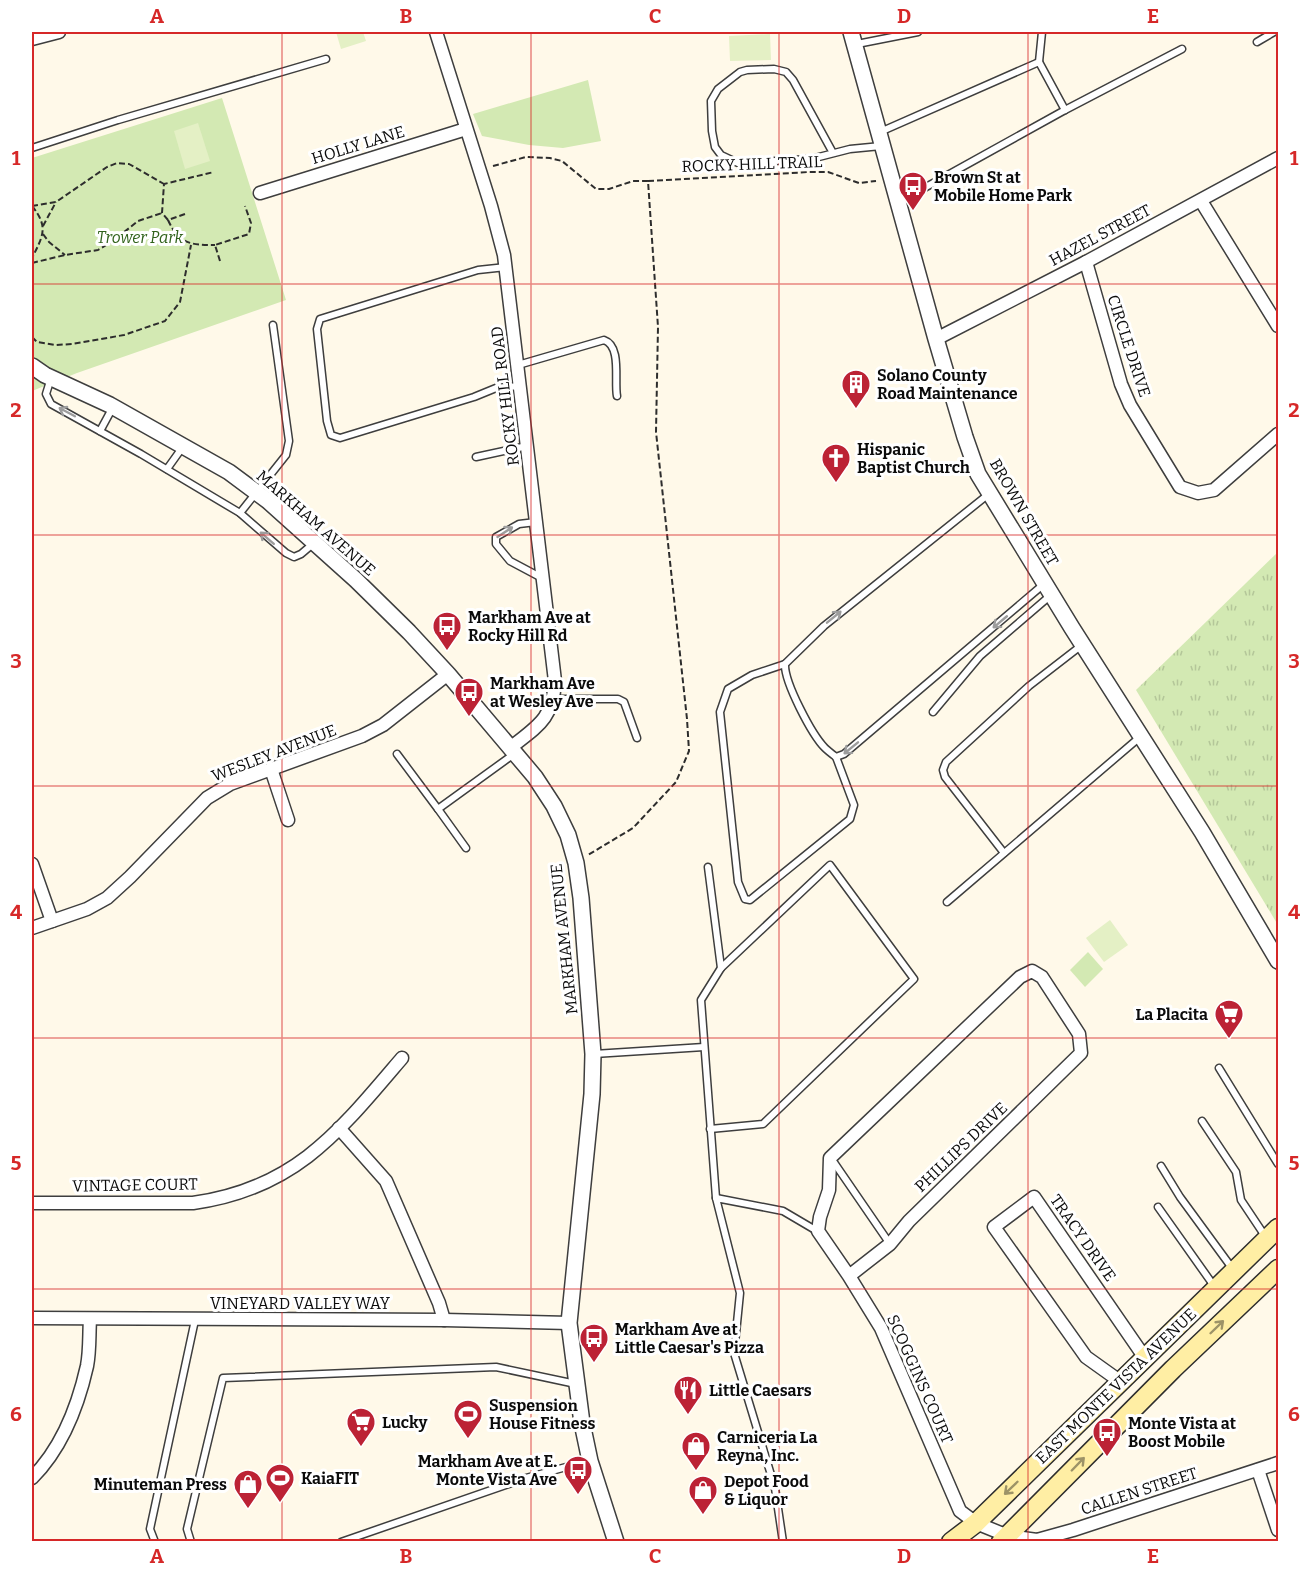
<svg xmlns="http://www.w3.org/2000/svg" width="1310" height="1573" font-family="Bitter,serif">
	<defs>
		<pattern id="grass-tufts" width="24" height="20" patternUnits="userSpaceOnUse" patternTransform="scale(1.5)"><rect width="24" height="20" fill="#d3e9b3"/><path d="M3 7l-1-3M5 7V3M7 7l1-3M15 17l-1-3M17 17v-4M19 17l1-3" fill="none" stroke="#b4c699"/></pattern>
	</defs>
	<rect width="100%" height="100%" fill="#fff9e9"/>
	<polygon fill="url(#grass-tufts)" points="1278,552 1278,925 1136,690"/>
	<g fill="#d3e9b3">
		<polygon points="588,80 601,141 563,148 529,145 482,136 473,114"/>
		<polygon points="222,98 286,300 77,373 32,391 32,158"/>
		<polygon points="1088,952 1103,969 1085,987 1070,970"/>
	</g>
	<g fill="#e4f0c5">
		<polygon points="336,32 363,32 366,41 341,49"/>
		<polygon points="770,34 771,60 730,61 729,36"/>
		<polygon points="198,123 210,161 185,169 174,131"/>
		<polygon points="1110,920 1128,945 1104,962 1086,938"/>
	</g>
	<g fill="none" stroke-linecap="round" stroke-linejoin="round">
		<g stroke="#3e3e3e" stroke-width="9">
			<g id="service">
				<polyline points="1257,42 1274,32"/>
				<polyline points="857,44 918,32"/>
				<polyline points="1039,62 1042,32"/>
				<polyline points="880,132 1039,62 1065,110"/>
				<polyline points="32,148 118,120 326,59"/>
				<polyline points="833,153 793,80 786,72 774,69 747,70 740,72 718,89 711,101 712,131 715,147 721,155 738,163 811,159 850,149 881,146"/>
				<polyline points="899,202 1065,110 1182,49"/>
				<polyline points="506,267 478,270 320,319 317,329 327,421 331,435 340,438 474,397 496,388 519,386"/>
				<path d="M 518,365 L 604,340 C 622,346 614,381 617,396"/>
				<polyline points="51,378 46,394 51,404 141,454 240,513 286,553 294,557 301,554 314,543"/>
				<polyline points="100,431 113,407"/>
				<polyline points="476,457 527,446"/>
				<polyline points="167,469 182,448"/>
				<path d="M 990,493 L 824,626 L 785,664 C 784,682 812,735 825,748 C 828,751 832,754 836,757 L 844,754 L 1044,584"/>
				<polyline points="240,513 286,455 289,441 273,325"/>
				<polyline points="536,522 519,524 496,537 496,544 510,561 542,578"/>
				<polyline points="785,664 752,675 728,689 720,712 738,882 745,899 750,900 850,819 854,805 836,757"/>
				<polyline points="554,699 618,699 624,702 637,738"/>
				<polyline points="933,712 980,656 1051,595"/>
				<polyline points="397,754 438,809 514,754"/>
				<polyline points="438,809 466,848"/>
				<polyline points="1004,853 945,777 943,770 946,762 1029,686 1082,645"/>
				<polyline points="708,867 721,968 701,1000 716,1198"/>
				<polyline points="947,902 1140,737"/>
				<polyline points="594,1054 704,1047"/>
				<polyline points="1219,1068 1278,1164"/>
				<polyline points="1202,1121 1236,1172 1241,1200 1265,1236"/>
				<polyline points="710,1129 763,1124 914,979 830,865 721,968"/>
				<polyline points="833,1161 890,1244"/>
				<polyline points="1161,1166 1180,1197 1232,1268"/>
				<polyline points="1158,1207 1214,1286"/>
				<polyline points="155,1542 150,1529 195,1320"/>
				<polyline points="191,1542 187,1529 223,1378 496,1367 576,1384"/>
				<polyline points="341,1542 526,1478 588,1461"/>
				<polyline points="783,1542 775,1488 734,1353 740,1293 716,1198 783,1211 817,1231"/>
			</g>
		</g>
		<g stroke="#3e3e3e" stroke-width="15">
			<g id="minor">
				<path d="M 436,32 L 491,206 L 504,255 L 555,681 C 553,719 538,726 510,748"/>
				<polyline points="32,39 59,32"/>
				<polyline points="260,193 466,129"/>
				<polyline points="1201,201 1278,326"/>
				<polyline points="1086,262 1121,384 1130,405 1180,487 1198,493 1214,490 1278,434"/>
				<polyline points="936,339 1086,262 1278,158"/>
				<polyline points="271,769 288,820"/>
				<polyline points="32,864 52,921"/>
				<polyline points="32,928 87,909 107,898 130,877 207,798 230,784 362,736 383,725 448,674"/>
				<polyline points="339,1128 386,1181 439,1303 444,1320"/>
				<path d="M 32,1203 L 193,1203 C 295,1189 339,1132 402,1058"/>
				<polyline points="849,1276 890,1244 909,1221 1081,1053 1079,1034 1042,977 1032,971 1020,977 830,1158 829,1190 820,1217 818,1231 849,1276 881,1328 960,1511 976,1523 1008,1536 1037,1540 1073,1530 1278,1463"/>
				<polyline points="32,1318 444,1320 569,1323"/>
				<polyline points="1121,1382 1086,1357 994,1227 1034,1197 1145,1358"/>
				<polyline points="1258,1470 1278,1530"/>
				<path d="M 32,1478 C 61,1449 78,1406 87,1366 C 90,1351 89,1335 90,1319"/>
			</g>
		</g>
		<g stroke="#3e3e3e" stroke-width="18">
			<g id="tertiary">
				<polyline points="851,32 936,339 965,437 978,474 1072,628 1202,832 1278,961"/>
				<polyline points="32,366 45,375 110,405 229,472 268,501 356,580 409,632 448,674 535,777 554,806 568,835 576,863 581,898 593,1054 592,1094 569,1323 582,1423 590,1461 616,1542"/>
			</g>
		</g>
		<g stroke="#2d2d2d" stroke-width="21">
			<g id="secondary">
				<polyline points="951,1542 976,1523 1278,1228"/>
				<polyline points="1001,1542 1173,1369 1278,1269"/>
			</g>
		</g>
		<g stroke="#2d2d2d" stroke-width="2" stroke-dasharray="6 3" stroke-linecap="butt">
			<polyline points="493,166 526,157 550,158 562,161 596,189 609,189 633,181 648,181 658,327 656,432 687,719 689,751 676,782 633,828 588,855"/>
			<polyline points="648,181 809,172 828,172 859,183 876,181"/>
			<polyline points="32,206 56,202 107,167 117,163 129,164 164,184"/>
			<path d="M 32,206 C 49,227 43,236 32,258"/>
			<path d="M 185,214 L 168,220 C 179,244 190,245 215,245"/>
			<polyline points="168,220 162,213 164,184 214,172"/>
			<polyline points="43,226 56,202"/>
			<polyline points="43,234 49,242 65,255"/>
			<polyline points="220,261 215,245 249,234 251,223 245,206"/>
			<polyline points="32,263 65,255 98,250 113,241 138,221 162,213"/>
			<polyline points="32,337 37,342 56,345 72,344 124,335 165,321 180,302 191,245"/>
		</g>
		<use href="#service" stroke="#fff" stroke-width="6"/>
		<use href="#minor" stroke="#fff" stroke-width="12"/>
		<use href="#tertiary" stroke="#fff" stroke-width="15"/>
		<use href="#secondary" stroke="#ffeea4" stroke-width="18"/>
	</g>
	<defs><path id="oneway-shaft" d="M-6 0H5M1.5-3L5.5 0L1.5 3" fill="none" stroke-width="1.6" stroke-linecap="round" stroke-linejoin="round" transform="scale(1.5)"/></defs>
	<g stroke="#9d9d9d">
		<use href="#oneway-shaft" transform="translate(67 412) rotate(-152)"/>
		<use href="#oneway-shaft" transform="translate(505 532) rotate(-33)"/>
		<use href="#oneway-shaft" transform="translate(267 538) rotate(-139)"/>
		<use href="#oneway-shaft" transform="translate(834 617) rotate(-39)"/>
		<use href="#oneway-shaft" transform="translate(1000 622) rotate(140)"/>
		<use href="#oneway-shaft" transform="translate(851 748) rotate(141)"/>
	</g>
	<g stroke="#9d9367">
		<use href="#oneway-shaft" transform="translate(1217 1327) rotate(-44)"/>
		<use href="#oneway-shaft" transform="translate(1078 1464) rotate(-46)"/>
		<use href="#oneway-shaft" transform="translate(1011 1488) rotate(136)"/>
	</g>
	<path fill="none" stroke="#d62828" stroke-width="1.5" stroke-opacity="0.55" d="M 282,32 L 282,1542M 531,32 L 531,1542M 779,32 L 779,1542M 1028,32 L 1028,1542M 32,284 L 1278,284M 32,535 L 1278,535M 32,786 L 1278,786M 32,1038 L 1278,1038M 32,1289 L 1278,1289"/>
	<defs>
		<g id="bus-pin" transform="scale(1.5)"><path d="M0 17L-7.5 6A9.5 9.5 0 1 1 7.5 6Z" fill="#bc2235" stroke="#fff"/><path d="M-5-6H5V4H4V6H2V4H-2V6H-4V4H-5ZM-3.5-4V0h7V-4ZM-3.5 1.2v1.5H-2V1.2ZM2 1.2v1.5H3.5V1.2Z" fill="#fff"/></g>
		<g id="building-pin" transform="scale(1.5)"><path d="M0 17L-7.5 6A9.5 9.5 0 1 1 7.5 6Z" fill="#bc2235" stroke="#fff"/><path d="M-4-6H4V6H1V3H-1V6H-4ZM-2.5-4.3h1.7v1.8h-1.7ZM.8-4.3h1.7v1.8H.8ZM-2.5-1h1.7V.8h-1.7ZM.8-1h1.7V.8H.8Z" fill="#fff"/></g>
		<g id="church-pin" transform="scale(1.5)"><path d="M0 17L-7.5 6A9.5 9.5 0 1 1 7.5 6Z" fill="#bc2235" stroke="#fff"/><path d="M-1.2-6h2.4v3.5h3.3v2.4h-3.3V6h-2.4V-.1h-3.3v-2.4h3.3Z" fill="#fff"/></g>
		<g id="supermarket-pin" transform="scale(1.5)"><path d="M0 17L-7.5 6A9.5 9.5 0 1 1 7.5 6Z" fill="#bc2235" stroke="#fff"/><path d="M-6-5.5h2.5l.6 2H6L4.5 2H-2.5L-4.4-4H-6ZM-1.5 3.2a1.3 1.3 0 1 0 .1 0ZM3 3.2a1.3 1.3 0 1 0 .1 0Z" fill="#fff"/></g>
		<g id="restaurant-pin" transform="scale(1.5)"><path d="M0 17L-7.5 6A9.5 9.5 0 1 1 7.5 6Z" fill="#bc2235" stroke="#fff"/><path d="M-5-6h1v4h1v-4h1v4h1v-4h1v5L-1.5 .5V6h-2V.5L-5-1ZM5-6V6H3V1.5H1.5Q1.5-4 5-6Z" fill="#fff"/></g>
		<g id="stadium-pin" transform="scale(1.5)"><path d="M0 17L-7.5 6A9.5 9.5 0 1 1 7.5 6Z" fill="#bc2235" stroke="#fff"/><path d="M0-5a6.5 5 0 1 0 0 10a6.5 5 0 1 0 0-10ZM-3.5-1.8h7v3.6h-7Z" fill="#fff"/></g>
		<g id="shop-pin" transform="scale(1.5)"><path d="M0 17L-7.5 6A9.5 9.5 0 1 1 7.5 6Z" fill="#bc2235" stroke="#fff"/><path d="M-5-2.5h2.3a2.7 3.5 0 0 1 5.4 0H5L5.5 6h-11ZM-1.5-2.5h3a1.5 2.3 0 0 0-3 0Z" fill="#fff"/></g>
	</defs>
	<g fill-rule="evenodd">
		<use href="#bus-pin" x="913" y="186"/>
		<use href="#building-pin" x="856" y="384"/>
		<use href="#church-pin" x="836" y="458"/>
		<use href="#bus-pin" x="447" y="626"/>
		<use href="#bus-pin" x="469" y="692"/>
		<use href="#supermarket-pin" x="1229" y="1014"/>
		<use href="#bus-pin" x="594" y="1338"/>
		<use href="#restaurant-pin" x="688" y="1390"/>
		<use href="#stadium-pin" x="468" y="1414"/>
		<use href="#supermarket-pin" x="361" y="1422"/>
		<use href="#bus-pin" x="1107" y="1432"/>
		<use href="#shop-pin" x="696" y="1446"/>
		<use href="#bus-pin" x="578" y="1470"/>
		<use href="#stadium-pin" x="280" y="1478"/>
		<use href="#shop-pin" x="248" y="1484"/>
		<use href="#shop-pin" x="703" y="1490"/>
	</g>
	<g text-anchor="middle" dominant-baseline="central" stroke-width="6" stroke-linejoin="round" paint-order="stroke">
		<g font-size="16" fill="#0b0b0b" stroke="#fff">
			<text transform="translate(358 145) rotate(-17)">HOLLY LANE</text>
			<text transform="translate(752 164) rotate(-2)">ROCKY HILL TRAIL</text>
			<text transform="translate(1100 235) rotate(-28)">HAZEL STREET</text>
			<text transform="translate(1129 346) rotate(72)">CIRCLE DRIVE</text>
			<text transform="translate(505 396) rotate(-97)">ROCKY HILL ROAD</text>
			<text transform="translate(1024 512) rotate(60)">BROWN STREET</text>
			<text transform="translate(316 523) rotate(41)">MARKHAM AVENUE</text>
			<text transform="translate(274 753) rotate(-21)">WESLEY AVENUE</text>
			<text transform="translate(564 939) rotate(-96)">MARKHAM AVENUE</text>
			<text transform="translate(961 1147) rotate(-44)">PHILLIPS DRIVE</text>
			<text transform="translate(135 1185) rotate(-1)">VINTAGE COURT</text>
			<text transform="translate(1083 1238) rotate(55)">TRACY DRIVE</text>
			<text x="300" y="1303">VINEYARD VALLEY WAY</text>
			<text transform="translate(920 1379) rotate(66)">SCOGGINS COURT</text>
			<text transform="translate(1116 1386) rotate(-44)">EAST MONTE VISTA AVENUE</text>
			<text transform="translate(1139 1491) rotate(-18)">CALLEN STREET</text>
		</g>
		<g font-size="16" font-weight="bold" fill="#0b0b0b" stroke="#fff" text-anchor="start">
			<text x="934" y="177">Brown St at<tspan x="934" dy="18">Mobile Home Park</tspan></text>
			<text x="877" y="375">Solano County<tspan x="877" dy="18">Road Maintenance</tspan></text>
			<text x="857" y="449">Hispanic<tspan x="857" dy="18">Baptist Church</tspan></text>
			<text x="468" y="617">Markham Ave at<tspan x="468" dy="18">Rocky Hill Rd</tspan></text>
			<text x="490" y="683">Markham Ave<tspan x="490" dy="18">at Wesley Ave</tspan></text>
			<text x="1208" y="1014" text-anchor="end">La Placita</text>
			<text x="615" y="1329">Markham Ave at<tspan x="615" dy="18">Little Caesar's Pizza</tspan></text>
			<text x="709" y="1390">Little Caesars</text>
			<text x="489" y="1405">Suspension<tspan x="489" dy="18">House Fitness</tspan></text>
			<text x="382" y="1422">Lucky</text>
			<text x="1128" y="1423">Monte Vista at<tspan x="1128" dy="18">Boost Mobile</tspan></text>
			<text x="717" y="1437">Carniceria La<tspan x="717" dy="18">Reyna, Inc.</tspan></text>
			<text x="557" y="1461" text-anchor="end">Markham Ave at E.<tspan x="557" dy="18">Monte Vista Ave</tspan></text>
			<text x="301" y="1478">KaiaFIT</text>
			<text x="724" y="1481">Depot Food<tspan x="724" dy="18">&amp; Liquor</tspan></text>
			<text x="227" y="1484" text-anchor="end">Minuteman Press</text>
		</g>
		<g font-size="16" font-style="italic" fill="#30621b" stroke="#fff">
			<text x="140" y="237">Trower Park</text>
		</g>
	</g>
	<rect width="1310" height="1573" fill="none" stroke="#ffffff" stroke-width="66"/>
	<rect x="33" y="33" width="1244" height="1507" fill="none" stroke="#d62828" stroke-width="2"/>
	<g font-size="20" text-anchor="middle" font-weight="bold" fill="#d62828">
		<text x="157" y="23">A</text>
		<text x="406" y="23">B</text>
		<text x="655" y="23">C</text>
		<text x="904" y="23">D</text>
		<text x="1153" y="23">E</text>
		<text x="16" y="165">1</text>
		<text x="1294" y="165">1</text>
		<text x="16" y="417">2</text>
		<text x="1294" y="417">2</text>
		<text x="16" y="668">3</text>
		<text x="1294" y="668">3</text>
		<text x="16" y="919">4</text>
		<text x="1294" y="919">4</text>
		<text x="16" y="1170">5</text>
		<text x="1294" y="1170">5</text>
		<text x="16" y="1421">6</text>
		<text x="1294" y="1421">6</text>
		<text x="157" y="1563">A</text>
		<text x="406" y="1563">B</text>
		<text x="655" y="1563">C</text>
		<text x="904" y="1563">D</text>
		<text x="1153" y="1563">E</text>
	</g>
</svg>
